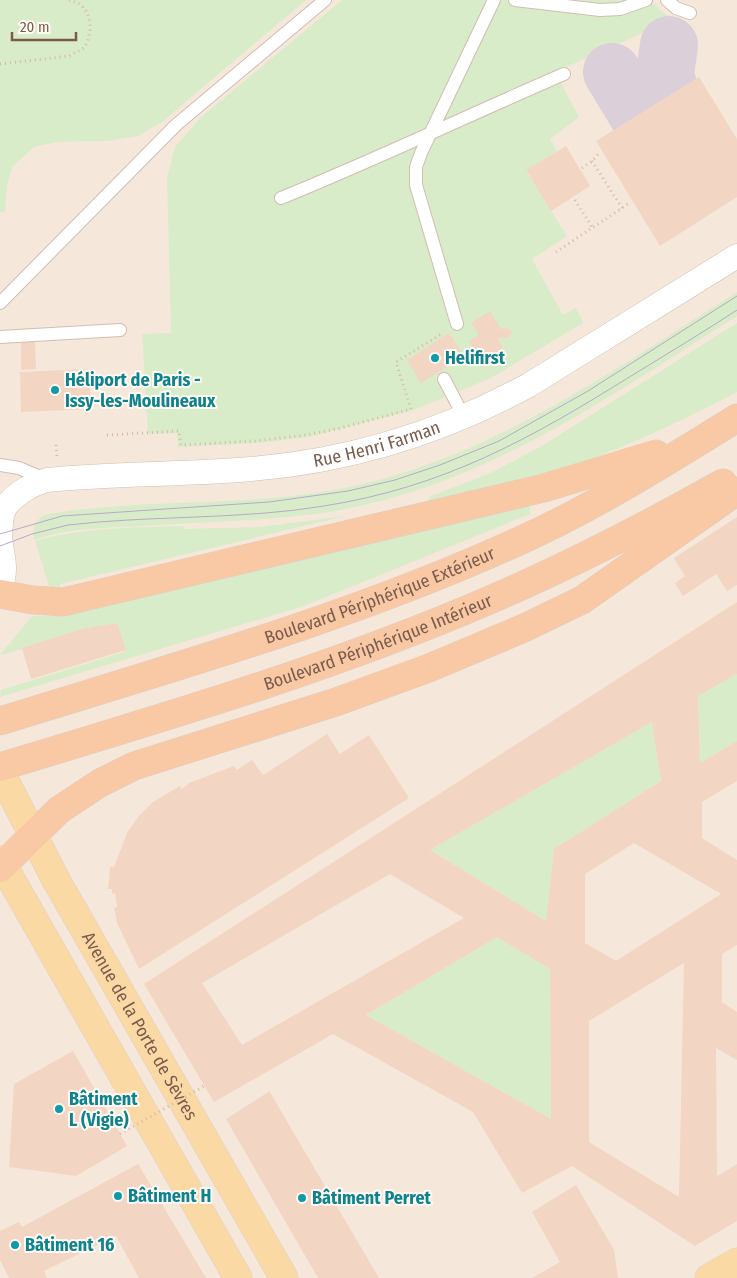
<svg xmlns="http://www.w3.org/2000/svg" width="737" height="1278" font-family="'Fira Sans Condensed',sans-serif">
	<rect width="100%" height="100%" fill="#fdf6ec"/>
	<rect fill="#f5e8da" x="0" y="0" width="737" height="1278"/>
	<g fill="#d8ecc9">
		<polygon points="0,0 306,0 162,122 138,136 107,141 57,142 34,147 12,167 7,186 5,212 0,212"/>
		<polygon points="342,0 650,0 662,12 674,19 555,72 579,117 550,139 557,151 526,171 567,236 532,259 563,315 576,308 583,323 491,378 414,410 309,437 257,443 178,447 177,433 148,434 142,334 171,333 167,177 175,147 201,117"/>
		<path d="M 737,292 L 737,316 C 607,398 479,490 323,513 C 263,521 203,522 142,526 C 105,528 69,528 34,540 C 32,528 35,518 48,514 C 142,498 239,507 334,490 C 484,463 610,372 737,292 Z"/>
		<path d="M 737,323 L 737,392 C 677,423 617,452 553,472 C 512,485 469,493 428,503 L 429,497 L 493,472 L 545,444 Z"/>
		<polygon points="530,504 530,514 304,606 0,697 1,690 124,652 117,623 0,655 32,616 52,616"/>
		<path d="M 346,516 L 60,584 L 60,587 L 50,589 L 35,541 C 83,527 133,528 183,526 L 184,529 L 259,527 Z"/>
		<polygon points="737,674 737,741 700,763 698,696"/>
		<polygon points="652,722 661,781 554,849 546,921 430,850"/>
		<polygon points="497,937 550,969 551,1119 366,1015"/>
	</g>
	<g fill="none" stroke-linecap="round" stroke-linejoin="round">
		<g stroke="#dbcfda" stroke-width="58">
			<polyline points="669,45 665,75 671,95"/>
			<polyline points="612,72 638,115"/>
		</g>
	</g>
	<g fill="#f3d5c3" fill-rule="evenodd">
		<polygon points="699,77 737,139 737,197 660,246 596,141"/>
		<polygon points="566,146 590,186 551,211 526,170"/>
		<polygon points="490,311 501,329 508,328 512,333 508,338 502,337 498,339 503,348 482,361 469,341 479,335 471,323"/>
		<polygon points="449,333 464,356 421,383 407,360"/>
		<polygon points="35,341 36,369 21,370 21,342"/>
		<polygon points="89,369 91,409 21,412 20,372"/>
		<polygon points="737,517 737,585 727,591 716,574 683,596 675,583 685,576 674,558"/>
		<path d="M 737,602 L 737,674 L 698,696 L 700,763 L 737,741 L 737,781 L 702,802 L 702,838 L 737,860 L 737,945 L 722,954 L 722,1002 L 737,1012 L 737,1060 L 716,1048 L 717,1176 L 737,1164 L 737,1221 L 695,1246 L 572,1166 L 522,1193 L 473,1112 L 333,1034 L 214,1102 L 144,984 ZM 652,722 L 661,781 L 554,849 L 546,921 L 430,850 ZM 634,843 L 721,894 L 616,961 L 585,943 L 585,874 ZM 390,874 L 464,918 L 242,1045 L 202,983 ZM 497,937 L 550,969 L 551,1119 L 366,1015 ZM 684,963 L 679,1197 L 589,1142 L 589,1021 Z"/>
		<polygon points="117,623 126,650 31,679 22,648 82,629"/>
		<polygon points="327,734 340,754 369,735 409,798 139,969 117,923 114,908 117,907 115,893 112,894 112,889 108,889 110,867 114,867 127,833 138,817 153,802 180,786 182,789 189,783 234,766 237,770 252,760 263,775"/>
		<polygon points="73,1051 127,1146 76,1176 9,1167 14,1084"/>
		<polygon points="270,1091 271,1094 379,1278 318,1278 226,1119"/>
		<polygon points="138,1164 206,1278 139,1278 116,1236 44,1271 47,1278 9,1278 0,1260 0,1231 19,1222 22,1227"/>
		<polygon points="576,1185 614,1250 618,1278 532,1278 560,1262 532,1212"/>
	</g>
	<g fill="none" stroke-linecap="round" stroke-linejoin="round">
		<g stroke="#d1beb0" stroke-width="14">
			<g id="service">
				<polyline points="515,0 600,10 620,9 646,0"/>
				<polyline points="667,0 676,8 690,13"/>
				<path d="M 281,198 C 377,159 469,115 564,74"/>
				<polyline points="0,303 176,125 325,0"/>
				<polyline points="457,324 416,185 416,167 421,153 494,0"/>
				<polyline points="0,337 120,330"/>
				<polyline points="444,379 464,417"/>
				<polyline points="0,465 19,468 47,480"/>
			</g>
		</g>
		<g stroke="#d1beb0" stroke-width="25">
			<g id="minor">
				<path id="s1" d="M 0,532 C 1,526 1,518 3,512 C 8,497 32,484 47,480 C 114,473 183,475 251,469 C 349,461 443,432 529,385 L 737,256"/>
				<path d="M 0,537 C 2,558 8,567 0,588"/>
			</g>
		</g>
		<g stroke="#dad1cd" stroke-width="29">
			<g id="primary">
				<path id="s2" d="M 0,771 L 56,880 L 284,1278"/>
				<polyline points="0,860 238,1278"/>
				<polyline points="709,1278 737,1262"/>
			</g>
		</g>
		<g stroke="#dad1cd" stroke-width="29">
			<g id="trunk">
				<polyline points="0,594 33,600 63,602 544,488 656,454"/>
				<path id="s3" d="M 0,721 C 174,667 350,618 517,542 C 593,508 666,462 737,418"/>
				<path id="s4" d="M 0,767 C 165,717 333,668 492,599 C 571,565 648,525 723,483"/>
				<polyline points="0,868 59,810 100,783 134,766 336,702 429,668 524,628 582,600 737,491"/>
			</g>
		</g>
		<g stroke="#d9b8a5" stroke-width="3" stroke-dasharray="1 4" stroke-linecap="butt">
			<path d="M 0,64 L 69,56 L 84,48 C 95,31 92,3 68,0"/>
			<polyline points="592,161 622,208"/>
			<polyline points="582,168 592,161 599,153"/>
			<polyline points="575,200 592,227"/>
			<polyline points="556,252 631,202"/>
			<polyline points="107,435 179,431 181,445 255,441 306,435 341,428 411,409 396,362 443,333"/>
			<polyline points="56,445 57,456"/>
		</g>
		<use href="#service" stroke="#fff" stroke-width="12"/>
		<use href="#minor" stroke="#fff" stroke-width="24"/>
		<use href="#primary" stroke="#fbd9a5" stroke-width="28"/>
		<use href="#trunk" stroke="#f9c8a4" stroke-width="28"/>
		<g stroke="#b9a8c9" stroke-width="1">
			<polyline points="0,534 62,516 269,502 348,491 395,480 440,465 499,441 588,391 737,296"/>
			<path d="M 0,546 L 32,534 L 68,525 C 153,515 239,520 324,506 C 444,487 530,439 631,376 C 667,354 702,333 737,310"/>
		</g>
		<polyline stroke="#d9b8a5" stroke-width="3" stroke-dasharray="1 4" stroke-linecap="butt" points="120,1134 204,1086"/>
	</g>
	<g fill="#0f9aa8" stroke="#fffaf3" stroke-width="2">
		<circle cx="435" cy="358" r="5"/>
		<circle cx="55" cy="390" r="5"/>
		<circle cx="59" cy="1109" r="5"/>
		<circle cx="118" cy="1196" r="5"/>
		<circle cx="302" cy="1198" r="5"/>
		<circle cx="15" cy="1245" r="5"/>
	</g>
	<g text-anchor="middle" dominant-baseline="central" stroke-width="4" stroke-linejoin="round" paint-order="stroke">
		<g font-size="18" font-weight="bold" fill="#0d838f" stroke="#fffaf3" text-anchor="start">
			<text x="445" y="358">Helifirst</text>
			<text x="65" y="380">Héliport de Paris -<tspan x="65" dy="21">Issy-les-Moulineaux</tspan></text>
			<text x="69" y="1099">Bâtiment<tspan x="69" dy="21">L (Vigie)</tspan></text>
			<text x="128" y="1196">Bâtiment H</text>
			<text x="312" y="1198">Bâtiment Perret</text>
			<text x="25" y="1245">Bâtiment 16</text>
		</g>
		<g font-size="18" fill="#7a5c4d" stroke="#fffaf3">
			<text stroke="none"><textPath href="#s1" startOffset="409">Rue Henri Farman</textPath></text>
			<text stroke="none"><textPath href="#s3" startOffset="400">Boulevard Périphérique Extérieur</textPath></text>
			<text stroke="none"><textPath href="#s4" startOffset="398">Boulevard Périphérique Intérieur</textPath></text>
			<text stroke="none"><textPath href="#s2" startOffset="291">Avenue de la Porte de Sèvres</textPath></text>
		</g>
	</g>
	<path d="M12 32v8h64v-8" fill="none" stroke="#7a5c4d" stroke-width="2.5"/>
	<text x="20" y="32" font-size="15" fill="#7a5c4d" stroke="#fffaf3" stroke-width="4" paint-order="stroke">20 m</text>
</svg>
